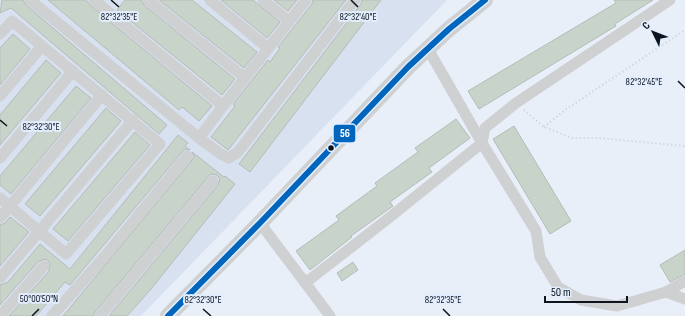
<svg xmlns="http://www.w3.org/2000/svg" width="685" height="316" font-family="'Sofia Sans Condensed',sans-serif">
	<rect width="100%" height="100%" fill="#e8eff8"/>
	<polygon fill="#d7e1ef" points="0,0 447,0 141,316 0,316"/>
	<g fill="#c8d4c9" stroke="#b5bbba">
		<polygon points="2,0 23,0 26,5 167,125 159,134 11,8 0,13"/>
		<polygon points="48,0 86,0 90,5 212,106 199,121 182,107 179,110"/>
		<polygon points="125,0 141,0 144,5 235,79 222,95 117,10"/>
		<polygon points="159,0 192,0 257,52 244,68"/>
		<polygon points="221,0 253,0 280,22 267,38"/>
		<polygon points="274,0 297,0 288,11"/>
		<polygon points="313,0 346,0 228,150 227,149 211,137 235,106 233,104 268,60 270,62 280,48 278,47 312,4"/>
		<polygon points="362,0 381,0 250,172 239,164 361,4"/>
		<polygon points="614,0 653,0 615,24 616,26 479,109 468,91 616,3"/>
		<polygon points="13,34 30,49 0,85 0,48"/>
		<polygon points="46,60 61,73 0,145 0,115"/>
		<polygon points="76,86 91,98 11,194 0,185 0,176"/>
		<polygon points="106,108 121,121 40,216 25,204"/>
		<polygon points="456,119 470,138 429,168 432,172 390,202 393,206 351,236 352,237 310,270 296,251 339,220 336,216 377,186 375,183 418,152 415,148"/>
		<polygon points="514,126 571,221 550,234 493,139"/>
		<polygon points="135,132 150,145 68,241 53,229"/>
		<polygon points="178,135 188,143 185,146 190,150 185,149 182,152 70,285 65,282 36,316 9,316 49,271 50,263 46,259 39,261 0,305 0,285 8,282 40,244 70,269"/>
		<polygon points="192,152 224,177 225,176 235,184 151,289 127,316 109,316 218,185 220,179 217,175 211,174 208,177 95,312 93,316 63,316 192,160 194,157"/>
		<polygon points="10,217 29,232 0,266 0,225 5,223"/>
		<polygon points="685,250 685,274 670,282 660,265"/>
		<polygon points="353,262 358,270 342,281 337,273"/>
	</g>
	<g fill="none" stroke-linecap="round" stroke-linejoin="round">
		<g stroke="#cbcdd0" stroke-width="2" stroke-dasharray="1 3" stroke-linecap="butt">
			<polyline points="524,110 544,127 572,138 599,138 685,146"/>
			<polyline points="544,127 565,110 685,30"/>
		</g>
		<g stroke="#cfd0d2" stroke-width="11">
			<polyline points="30,0 199,138"/>
			<polyline points="94,0 223,106 199,138 221,154 229,158 238,152 355,0"/>
			<polyline points="148,0 245,78"/>
			<polyline points="210,0 268,48"/>
			<polyline points="263,0 289,21"/>
			<polyline points="0,34 12,21 160,144 66,254 0,198"/>
			<polyline points="428,49 482,143 536,231 540,257 558,287 581,300 617,306 666,292 685,281"/>
			<polyline points="0,96 42,46"/>
			<polyline points="223,106 306,0"/>
			<polyline points="0,158 73,71"/>
			<polyline points="0,218 102,95"/>
			<polyline points="260,223 303,280 309,280 385,221 482,143 485,128 516,103 670,0"/>
			<polyline points="0,278 133,120"/>
			<polyline points="303,280 330,316"/>
			<polyline points="666,292 685,299"/>
			<polyline points="0,316 44,266"/>
			<polyline points="52,316 105,256 187,156"/>
			<polyline points="100,316 213,181"/>
		</g>
		<polyline stroke="#cfd0d2" stroke-width="16" points="168,316 260,223 408,67 449,29 485,0"/>
		<g stroke="#e2eefe" stroke-width="9">
			<polyline id="bus-1" points="168,316 260,223 408,67 449,29 485,0"/>
		</g>
		<use href="#bus-1" stroke="#0065bd" stroke-width="6"/>
	</g>
	<path fill="none" stroke="#0e141d" stroke-width="1.5" d="M 111,0 L 119,7M 351,0 L 358,7M 678,81 L 685,88M 0,120 L 7,126M 203,309 L 211,316M 443,309 L 450,316M 32,316 L 39,309"/>
	<circle fill="#0e141d" stroke="#e2eefe" stroke-width="1.5" cx="331" cy="148" r="3.5"/>
	<g font-size="10" text-anchor="middle" fill="#0e141d" stroke="#e2eefe" stroke-width="4" stroke-linejoin="round" paint-order="stroke">
		<text x="119" y="20">82°32'35"E</text>
		<text x="358" y="20">82°32'40"E</text>
		<text x="644" y="85">82°32'45"E</text>
		<text x="41" y="130">82°32'30"E</text>
		<text x="39" y="302">50°00'50"N</text>
		<text x="203" y="303">82°32'30"E</text>
		<text x="443" y="303">82°32'35"E</text>
	</g>
	<rect stroke="#e2eefe" stroke-width="1.5" x="333" y="124" width="23" height="19" rx="4" fill="#0065bd"/>
	<g font-size="11" text-anchor="middle" font-weight="bold" fill="#fff">
		<text x="345" y="137">56</text>
	</g>
	<g transform="translate(653 32) rotate(313)" stroke="#e2eefe" stroke-width="3" paint-order="stroke">
	<path d="M0-3L7 15L0 10L-7 15Z" fill="#0e141d"/>
	<text y="-6" font-size="11" font-weight="bold" text-anchor="middle" fill="#0e141d">С</text>
	</g>
	<path d="M545 296v6h82v-6" fill="none" stroke="#0e141d" stroke-width="2"/>
	<text x="551" y="296" font-size="12" fill="#0e141d" stroke="#e2eefe" stroke-width="3" paint-order="stroke">50 m</text>
</svg>
